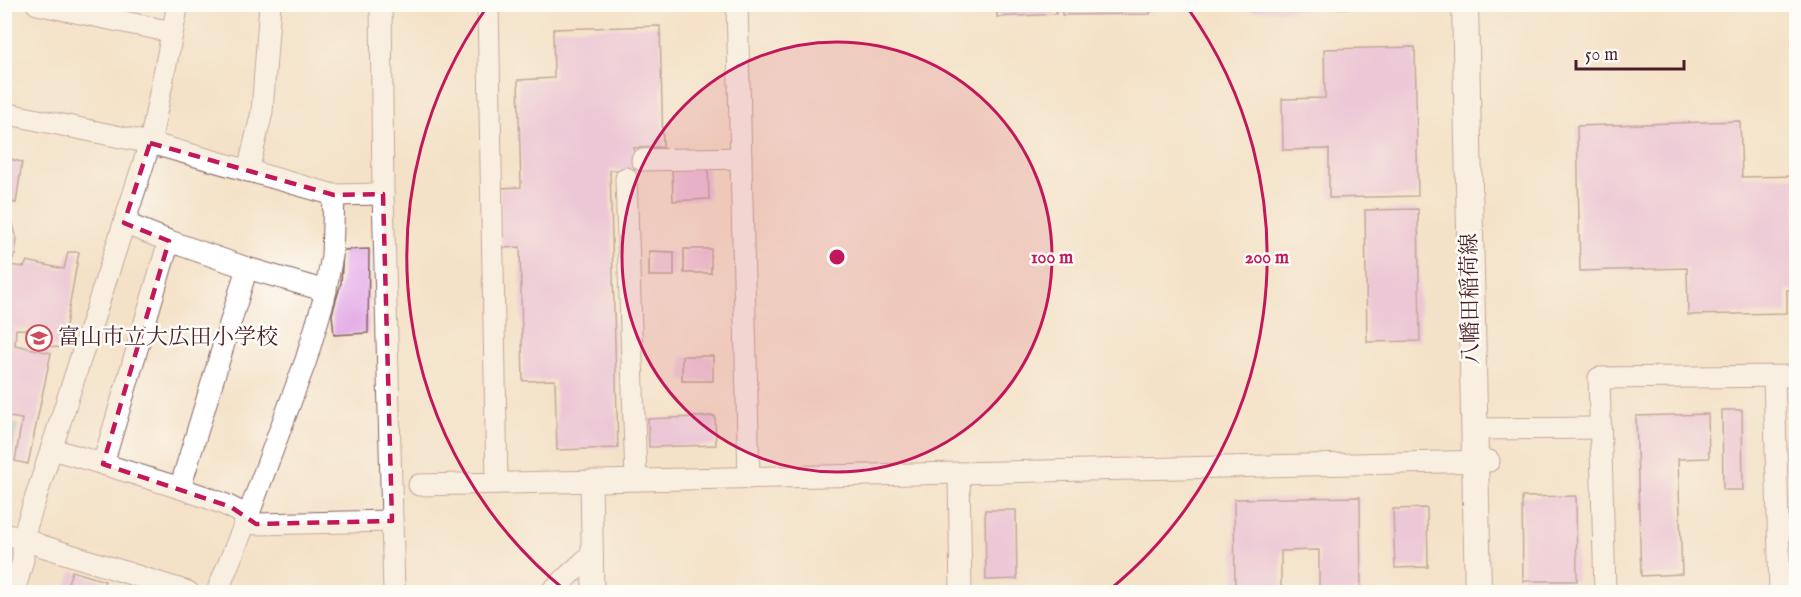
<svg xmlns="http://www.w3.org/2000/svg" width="1801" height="597" font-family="'IM FELL English','Noto Serif JP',serif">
	<rect width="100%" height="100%" fill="#fdfcf7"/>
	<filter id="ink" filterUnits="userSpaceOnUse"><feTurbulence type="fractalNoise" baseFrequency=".0167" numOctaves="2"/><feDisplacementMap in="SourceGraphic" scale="12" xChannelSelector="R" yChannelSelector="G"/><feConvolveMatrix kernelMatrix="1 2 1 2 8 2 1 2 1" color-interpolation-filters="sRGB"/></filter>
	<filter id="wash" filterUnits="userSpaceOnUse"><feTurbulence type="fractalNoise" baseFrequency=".008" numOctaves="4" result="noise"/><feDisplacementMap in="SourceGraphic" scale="24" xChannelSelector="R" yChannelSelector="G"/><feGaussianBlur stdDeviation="1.35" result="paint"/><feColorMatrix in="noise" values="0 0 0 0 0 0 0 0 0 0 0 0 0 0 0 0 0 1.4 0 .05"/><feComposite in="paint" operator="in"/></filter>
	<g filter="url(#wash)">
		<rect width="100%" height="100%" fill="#f4e2c8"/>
		<polygon fill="#61bbdf" stroke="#566d85" stroke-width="1.5" points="4,423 17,425 7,480 4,480"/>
		<g id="blocks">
			<g fill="#e3a9e7">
				<polygon points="996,4 1056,4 1056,14 997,17"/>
				<polygon points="1062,4 1150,4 1150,14 1062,15"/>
				<polygon points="1249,4 1382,4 1382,7 1250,11"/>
				<polygon points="660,26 663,147 634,148 634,170 610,170 618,448 557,450 555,380 523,381 520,247 501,248 500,188 521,187 518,80 554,78 553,29"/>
				<polygon points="1415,47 1418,196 1329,198 1329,149 1283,150 1282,99 1325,98 1324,49"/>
				<polygon points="1740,121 1742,177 1796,176 1796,290 1787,290 1787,313 1688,315 1687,268 1580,271 1577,126"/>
				<polygon points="5,158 22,162 16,203 5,201"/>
				<polygon points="708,166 709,199 673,201 672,167"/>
				<polygon points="1418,209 1420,341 1367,342 1365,210"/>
				<polygon points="4,217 13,224 17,240 15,255 9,265 24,267 27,261 64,269 68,252 79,252 62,348 36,344 37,330 16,329 15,345 51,353 28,464 15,461 22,419 4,416"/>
				<polygon points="369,249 368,333 334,335 332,314 341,283 343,250"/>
				<rect x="684" y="249" width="27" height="24"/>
				<polygon points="649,251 674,252 674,276 649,276"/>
				<rect x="682" y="356" width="31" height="25"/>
				<polygon points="1722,410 1742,410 1743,490 1723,490"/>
				<polygon points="1708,414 1709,458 1678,459 1682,574 1641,576 1636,416"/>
				<polygon points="715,416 716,445 649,447 648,419"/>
				<polygon points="1576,496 1577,581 1523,581 1522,497"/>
				<polygon points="1360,497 1361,592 1319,592 1319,550 1281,551 1281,592 1235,592 1234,499"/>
				<polygon points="1427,508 1428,567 1395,568 1393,509"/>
				<polygon points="985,510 1016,510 1017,579 986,580"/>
				<polygon points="72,571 105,581 101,592 65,592"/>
			</g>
		</g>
	</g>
	<g filter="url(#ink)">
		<use href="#blocks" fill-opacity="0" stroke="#866362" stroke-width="1.5"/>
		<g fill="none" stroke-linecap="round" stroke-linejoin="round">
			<g stroke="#866362" stroke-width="23">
				<g id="minor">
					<polyline points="37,4 172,32"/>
					<polyline points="381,4 383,194 394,592"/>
					<polyline points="488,4 497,483"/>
					<polyline points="737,4 749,478"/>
					<polyline points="4,113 150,143 334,195 383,194"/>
					<polyline points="642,160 741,158"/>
					<polyline points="248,171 262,112 270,4"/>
					<polyline points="626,178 636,480"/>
					<polyline points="124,223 169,241"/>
					<path d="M 326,291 L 247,268 L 180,488 C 207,498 235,505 256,524 L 392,521"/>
					<polyline points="1774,377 1780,592"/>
					<polyline points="1474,429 1600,428"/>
					<polyline points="52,449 103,464"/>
					<polyline points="959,474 961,592"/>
					<polyline points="591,481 593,592"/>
					<polyline points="419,485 1489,461"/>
					<polyline points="180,488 103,464 169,241 247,268"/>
					<polyline points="4,535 23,537 39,545 188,592"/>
					<polyline points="14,592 23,560 23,537 150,143 178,4"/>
					<polyline points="217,592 248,516 306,360 324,299 332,256 334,195"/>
					<polyline points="551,592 592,554"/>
					<polyline points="1605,592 1599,378 1796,376"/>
				</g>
			</g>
			<g stroke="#866362" stroke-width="28">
				<polyline id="major" points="1465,4 1478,592"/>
			</g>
			<use href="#minor" stroke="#fff" stroke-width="21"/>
			<use href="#major" stroke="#fff" stroke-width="26"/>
		</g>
	</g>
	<path d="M0 0H1801V597H0ZM 150,143 L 334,195 L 383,194 L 392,521 L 256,524 L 231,507 L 103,464 L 169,241 L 124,223 Z" fill="#f4e2c8" fill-opacity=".55" fill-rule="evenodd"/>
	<path fill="none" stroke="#c2185b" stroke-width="4.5" stroke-dasharray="12 8" stroke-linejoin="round" d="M 150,143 L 334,195 L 383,194 L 392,521 L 256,524 L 231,507 L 103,464 L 169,241 L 124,223 Z"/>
	<circle cx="837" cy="257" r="215" fill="#c2185b" fill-opacity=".12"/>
	<g fill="none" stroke="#c2185b" stroke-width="3">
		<circle cx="837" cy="257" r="215"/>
		<path d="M566 591A430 430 0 0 1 487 7M1187 7A430 430 0 0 1 1108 591"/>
	</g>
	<defs>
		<g id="school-ring" transform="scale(1.35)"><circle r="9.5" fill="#fdfcf7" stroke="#d1495b" stroke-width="1.5"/><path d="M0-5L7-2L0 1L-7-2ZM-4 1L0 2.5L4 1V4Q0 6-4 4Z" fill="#d1495b"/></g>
	</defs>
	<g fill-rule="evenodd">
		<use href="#school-ring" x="39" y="338"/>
	</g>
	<g text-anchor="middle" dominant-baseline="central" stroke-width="5" stroke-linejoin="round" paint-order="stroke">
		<g font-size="22" fill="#4a1f2b" stroke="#fdfcf7">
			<text transform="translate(1471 299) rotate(-91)">八幡田稲荷線</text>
		</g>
		<g font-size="22" fill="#4a1f2b" stroke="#fdfcf7" text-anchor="start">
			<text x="58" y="338">富山市立大広田小学校</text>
		</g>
	</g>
	<circle cx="837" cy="257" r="9" fill="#c2185b" stroke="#fdfcf7" stroke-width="3"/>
	<g font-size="18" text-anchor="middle" font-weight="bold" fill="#c2185b" stroke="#fdfcf7" stroke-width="5" stroke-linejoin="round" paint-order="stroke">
		<text x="1052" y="263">100 m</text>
		<text x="1267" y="263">200 m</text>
	</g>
	<rect width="1801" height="597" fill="none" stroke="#fdfcf7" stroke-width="24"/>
	<path d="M1576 60v9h108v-9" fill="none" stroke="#4a1f2b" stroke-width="3"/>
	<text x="1585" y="60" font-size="18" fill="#4a1f2b" stroke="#fdfcf7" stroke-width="4.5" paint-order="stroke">50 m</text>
</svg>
